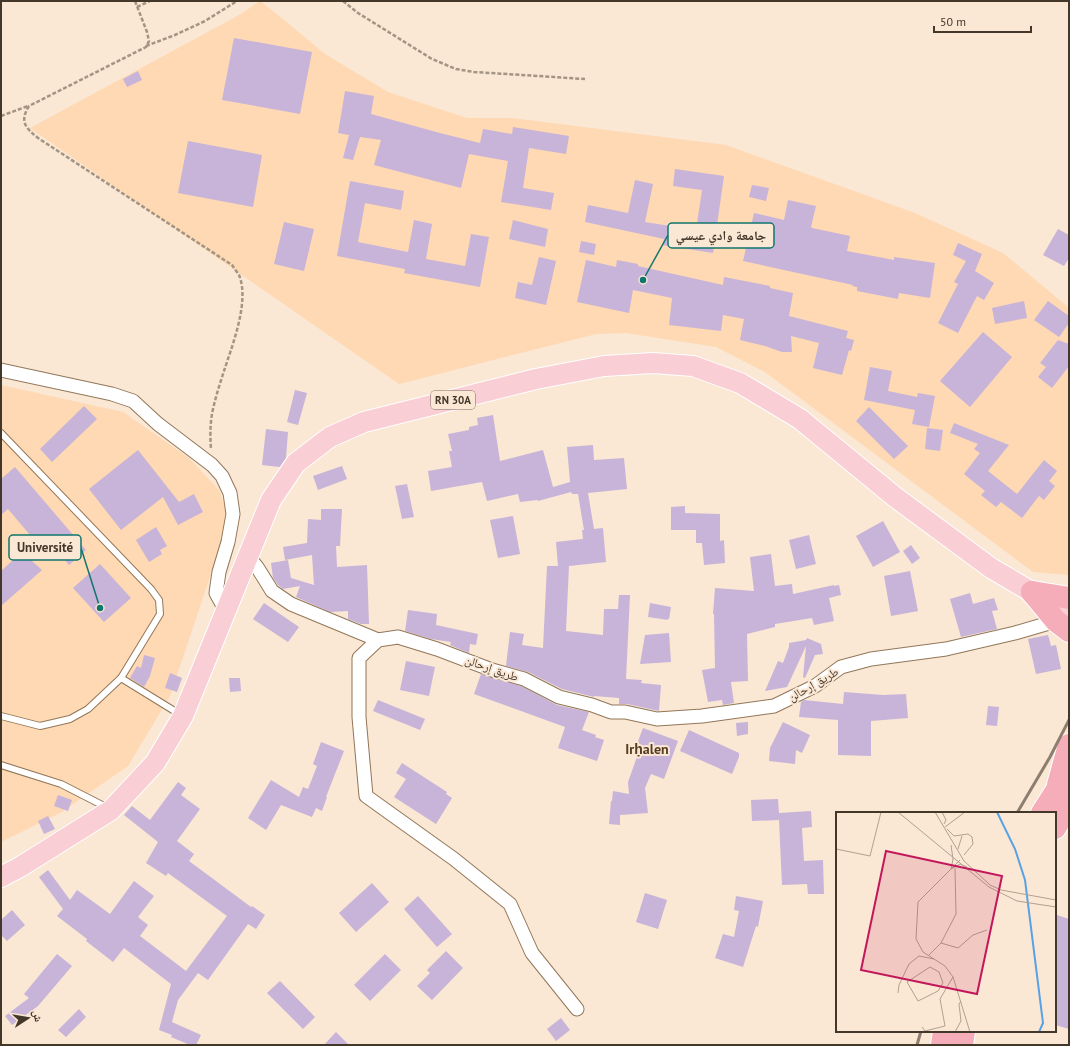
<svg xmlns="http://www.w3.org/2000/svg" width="1070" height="1046" font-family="'PT Sans','Noto Naskh Arabic',sans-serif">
	<rect width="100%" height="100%" fill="#fae7d4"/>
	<g fill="#fed9b3">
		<polygon points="260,1 283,19 325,54 388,92 467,118 512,118 726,145 915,213 1003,253 1069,308 1069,575 1033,572 765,372 716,347 626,333 596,334 399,384 30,128 241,14"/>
		<polygon points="1,385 123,412 189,458 219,490 229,520 170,696 128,766 60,813 1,842"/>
	</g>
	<g fill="#c7b4d8">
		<polygon points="234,38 312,52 300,114 222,100"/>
		<polygon points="138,71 142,80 127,87 123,79"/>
		<polygon points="345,91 374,96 371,114 440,133 480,143 483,129 512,134 513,127 569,136 566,154 529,148 523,188 554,193 551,210 501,202 508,161 469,154 461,188 374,165 381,140 360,137 353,160 343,158 349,135 338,133"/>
		<polygon points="188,141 262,155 253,207 178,193"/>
		<polygon points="675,169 724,176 713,253 662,245 664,239 585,222 588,205 628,213 635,180 653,184 645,222 696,230 702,190 673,186"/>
		<polygon points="350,181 404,191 401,210 365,203 358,242 408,252 414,220 432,224 426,259 465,266 471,234 489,237 480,287 404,273 405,269 337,256"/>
		<polygon points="752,185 769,188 766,201 749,197"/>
		<polygon points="788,200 816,206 811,227 812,228 850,236 847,251 894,260 894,257 935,263 930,298 899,293 898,299 857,291 857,287 852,286 853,285 743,261 754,213 784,220"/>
		<polygon points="513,220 548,229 545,247 509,239"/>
		<polygon points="284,222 314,229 304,271 274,264"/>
		<polygon points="1058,229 1069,235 1069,258 1064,266 1043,255"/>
		<polygon points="581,241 596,244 594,255 579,252"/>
		<polygon points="958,243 982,254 975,271 994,283 984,300 977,296 958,333 938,323 958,284 954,282 966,261 953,255"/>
		<polygon points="539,257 556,261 546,305 515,298 518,282 532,285"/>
		<polygon points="586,260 616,267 617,260 638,264 638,266 723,285 724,277 770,286 770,288 793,293 789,316 848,331 846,338 854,340 851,351 849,350 842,375 813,368 819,343 791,336 792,352 782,352 765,346 740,340 744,319 723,315 721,331 669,325 672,298 633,290 629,313 577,302"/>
		<polygon points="1024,301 1027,318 995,324 992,308"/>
		<polygon points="1048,301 1069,316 1069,323 1059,337 1034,320"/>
		<polygon points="983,332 1012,357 970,407 940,381"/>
		<polygon points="1058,340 1069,344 1069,366 1052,388 1038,377 1046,367 1040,363"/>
		<polygon points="870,367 892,371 888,391 917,397 918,393 935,396 929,427 912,424 915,410 864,400"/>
		<polygon points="295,390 307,393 298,425 287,422"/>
		<polygon points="84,406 97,419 52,462 40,449"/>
		<polygon points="869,407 908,446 894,459 856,421"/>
		<polygon points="493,415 500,461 543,450 553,487 570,482 567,447 593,445 594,460 624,458 627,489 588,493 594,529 603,528 606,562 569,566 566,631 603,635 604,609 618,609 619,595 630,595 626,679 642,680 641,683 661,685 659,711 627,704 619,704 619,698 594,696 594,697 562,689 528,672 506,666 510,632 524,634 522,645 543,648 547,566 558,566 556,542 583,539 582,530 584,530 578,494 572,494 571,492 538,501 537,500 520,502 518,494 487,501 482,482 431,491 428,471 452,467 449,451 452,451 448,434 469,430 469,427 478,425 477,418"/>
		<polygon points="954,423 1009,445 988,471 1017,494 1044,460 1057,471 1049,481 1055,486 1044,500 1039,496 1022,518 1001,502 996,507 981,495 985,491 964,474 980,453 974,449 978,444 950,433"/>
		<polygon points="927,428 943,430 940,451 925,449"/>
		<polygon points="266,429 288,432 286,458 280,467 262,465"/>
		<polygon points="138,450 179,502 194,494 203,512 178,525 163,497 121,530 89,489"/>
		<polygon points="342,466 347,479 318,490 313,476"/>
		<polygon points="15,467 86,550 69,565 44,535 36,542 8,509 1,515 1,479"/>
		<polygon points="407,484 414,517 402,519 395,486"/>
		<polygon points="685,506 685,513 720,514 720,541 724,540 725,563 704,565 702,543 696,543 696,530 671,530 671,507"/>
		<polygon points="321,509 342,509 340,546 336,546 337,567 367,565 369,624 361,624 348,619 348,611 330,612 296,597 300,586 283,589 278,585 273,578 271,563 288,560 291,578 314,585 312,555 285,560 283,547 307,543 308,519 321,520"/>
		<polygon points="513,516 520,554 498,558 490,520"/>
		<polygon points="883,521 900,552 873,567 856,536"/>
		<polygon points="156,527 167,546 160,550 162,554 149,562 136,540"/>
		<polygon points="809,535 816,564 796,569 789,540"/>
		<polygon points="911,545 920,558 912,564 903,551"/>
		<polygon points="22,552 42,570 1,606 1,571"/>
		<polygon points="771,554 775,586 792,584 793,594 834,585 834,586 839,585 841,595 829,598 834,621 814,625 812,618 775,624 775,627 747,634 748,681 731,682 734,703 723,705 722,700 708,702 702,670 715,668 714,614 713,614 715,588 754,591 750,557"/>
		<polygon points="100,564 131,598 104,622 73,588"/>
		<polygon points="910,571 918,611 891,616 884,576"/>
		<polygon points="970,593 973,604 994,598 998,610 992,611 997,629 961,637 950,599"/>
		<polygon points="264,603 299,627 288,642 253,619"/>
		<polygon points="650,603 671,607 669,619 667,619 668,620 648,617"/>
		<polygon points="408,610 437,614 436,625 478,634 476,645 470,644 469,653 450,645 451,642 431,639 405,631"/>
		<polygon points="669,633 671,662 640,664 645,635"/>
		<polygon points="1048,635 1051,646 1056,645 1061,669 1036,674 1028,639"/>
		<polygon points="807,638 821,644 823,654 815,655 805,678 803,677 806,646 787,687 765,691 778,661 783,663 789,647 789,643 806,640"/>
		<polygon points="144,655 155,658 150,676 144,687 130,678 137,666 141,668"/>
		<polygon points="406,661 435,667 429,696 400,690"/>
		<polygon points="170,673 182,678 177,692 165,688"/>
		<polygon points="481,674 521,686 557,705 589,712 582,730 596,735 595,737 604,740 597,761 558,748 565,727 474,694"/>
		<polygon points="229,678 240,678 241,691 230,692"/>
		<polygon points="844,692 883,695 906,694 908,718 871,721 871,756 838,755 838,720 799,717 801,702 804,700 843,704"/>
		<polygon points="378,700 425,719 420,730 373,711"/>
		<polygon points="988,706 999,707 997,726 986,725"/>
		<polygon points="748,722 748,734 737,736 736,723"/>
		<polygon points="783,722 810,735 802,753 796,750 795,764 769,761 770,748"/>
		<polygon points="643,728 678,741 664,779 651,774 645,788 648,813 620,815 620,825 609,824 611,801 612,801 613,791 629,794 628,782 638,754 634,752"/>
		<polygon points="689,730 739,753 739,757 732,774 680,751"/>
		<polygon points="321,742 344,751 326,797 327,797 322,811 316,808 312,817 281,805 266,830 248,818 271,780 299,797 303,787 308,789 317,766 313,764"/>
		<polygon points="402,763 447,792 446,794 452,798 436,824 394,797 406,779 396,773"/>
		<polygon points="178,782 186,788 181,795 200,809 177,841 194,854 189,861 251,907 252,906 265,915 256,929 248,924 208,980 198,973 178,1000 172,1022 201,1035 196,1045 190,1045 171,1037 172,1035 159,1030 171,984 124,948 113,962 86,941 87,939 57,916 63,909 39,877 48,870 70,900 77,890 110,914 134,881 154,896 138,917 148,925 140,936 186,971 227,916 168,873 166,876 146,863 158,842 124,815 132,806 150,820"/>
		<polygon points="58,795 72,800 68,811 54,806"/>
		<polygon points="778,799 779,813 811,811 812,827 802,828 804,861 823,860 824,894 808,894 807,884 782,885 779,820 752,821 751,800"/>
		<polygon points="48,816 55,829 44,834 38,821"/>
		<polygon points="372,883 389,902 356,932 339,913"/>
		<polygon points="645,893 667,900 658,929 636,922"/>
		<polygon points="418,896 452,934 437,947 404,909"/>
		<polygon points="736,896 763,901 758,927 756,926 743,967 715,958 723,934 734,937 739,911 734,910"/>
		<polygon points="12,910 25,925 7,941 1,935 1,920"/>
		<polygon points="1057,915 1069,919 1069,1029 1055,1025 1055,922"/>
		<polygon points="446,951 463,968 432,1000 417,986 430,973 427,970"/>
		<polygon points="57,954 72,966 38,1006 12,1025 5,1016 29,998 24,994"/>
		<polygon points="385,954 401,970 370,1001 354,985"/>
		<polygon points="280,981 315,1017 303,1029 267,993"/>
		<polygon points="79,1009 86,1017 66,1037 58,1030"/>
		<polygon points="561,1018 570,1030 556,1041 547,1029"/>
		<polygon points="336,1032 349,1045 324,1045"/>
	</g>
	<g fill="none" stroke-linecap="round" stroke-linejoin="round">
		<g stroke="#927759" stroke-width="8">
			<g id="lane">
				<polyline points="1,433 151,589 159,600 160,614 121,678 88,709 70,719 40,726 1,716"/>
				<polyline points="121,678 181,715"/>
				<polyline points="1,765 61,784 108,808"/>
			</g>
		</g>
		<g stroke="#927759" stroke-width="15">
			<g id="street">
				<polyline points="1,370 112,394 133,401 158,424 212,465 222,476 230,493 233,514 228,542 219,572 216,593 226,611"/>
				<polyline points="248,556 257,567 272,591 291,604 378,640"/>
				<polyline points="577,1009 532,953 510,904 454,859 366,796 359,717 359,658 378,640 398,637 437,649 492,670 524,679 559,697 592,705 611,712 625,712 657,719 702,716 774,706 815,686 841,667 871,659 946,649 1015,633 1056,621"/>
			</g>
		</g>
		<g stroke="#fff" stroke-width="22">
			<polyline id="primary" points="1,877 20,867 111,810 155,763 183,716 271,500 296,463 330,437 364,422 536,379 604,366 653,363 693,366 740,383 800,419 895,497 991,568 1069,614"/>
		</g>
		<g stroke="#fff" stroke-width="24">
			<g id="highway">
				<polyline points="1032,592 1056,621 1069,631"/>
				<polyline points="1032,592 1069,598"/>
				<polyline points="1058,785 1069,745"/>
				<polyline points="1042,813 1069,771"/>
				<polyline points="1055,828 1069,804"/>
				<polyline points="942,1045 944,1031"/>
				<polyline points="962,1045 964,1031"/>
			</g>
		</g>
		<g stroke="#a39483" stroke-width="2.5" stroke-dasharray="4 2" stroke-linecap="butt">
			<path d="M 135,1 L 147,32 L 149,41 L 146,47 L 29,106 C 19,122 26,128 38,138 L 232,265 C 234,268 237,272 239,275 C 250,301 232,346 224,371 C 220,383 216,396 213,409 C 210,422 210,436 211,449"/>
			<polyline points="343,1 358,13 432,59 456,69 474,72 585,79"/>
			<polyline points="137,7 150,1"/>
			<polyline points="146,46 175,35 205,21 237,1"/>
			<polyline points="1,116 28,106"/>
		</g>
		<use href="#lane" stroke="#fff" stroke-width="6"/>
		<use href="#street" stroke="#fff" stroke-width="13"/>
		<use href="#primary" stroke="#f9ced5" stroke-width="20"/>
		<use href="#highway" stroke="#f5adb9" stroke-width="22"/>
		<g stroke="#8d7e6f" stroke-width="3">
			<polyline points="1017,813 1050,757 1069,720"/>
			<polyline points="917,1045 921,1031"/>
		</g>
	</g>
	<g text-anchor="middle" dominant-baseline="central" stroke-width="4" stroke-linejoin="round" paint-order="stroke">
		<rect fill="#fae7d4" stroke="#7a6c5d" stroke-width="1" x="431" y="391" width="44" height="18" rx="3"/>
		<g font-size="11" font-weight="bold" fill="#43372a">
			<text x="453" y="400">RN 30A</text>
		</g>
		<g font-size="12" fill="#43372a" stroke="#fae7d4">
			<text transform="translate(492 668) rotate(19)">طريق إرحالن</text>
			<text transform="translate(813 684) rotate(-30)">طريق إرحالن</text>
		</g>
		<g font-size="14" font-weight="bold" fill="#553c20" stroke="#fae7d4">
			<text x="647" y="749">Irḥalen</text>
		</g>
	</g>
	<g transform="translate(836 812)">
		<rect width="220" height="220" fill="#fae7d4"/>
		<path fill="none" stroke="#57a2e6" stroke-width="2" d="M 161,0 L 179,37 L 189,68 L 207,211 L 203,220"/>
		<path fill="none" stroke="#b1a190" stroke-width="1" d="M 62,0 L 153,75 L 181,89 L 220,95M 99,0 L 128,49 L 154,73 L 165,78 L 220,88M 106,0 L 110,8 L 108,12M 109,15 L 129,0M 111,17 L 118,24 L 132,22 L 136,25 L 137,32 L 128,43M 115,33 L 117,47 L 115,57M 0,37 L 34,44 L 45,0M 122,37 L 126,24M 124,48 L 82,90 L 80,127 L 87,140 L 109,154 L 117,165 L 134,220M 119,56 L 120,102 L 105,131 L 122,136 L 137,123 L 151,118M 115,57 L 124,52 L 131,55M 93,143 L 105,131M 94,155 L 103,160 L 107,171 L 102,179 L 82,189 L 71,170 ZM 62,181 L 63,173 L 73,152 L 83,144 L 98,147M 86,215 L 89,219 L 109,214 L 104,187 L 117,165M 119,220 L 125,209 L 123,192 L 125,189"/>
		<path fill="#c2185b" fill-opacity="0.15" stroke="#c2185b" stroke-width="2" d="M 50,39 L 166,64 L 141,182 L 25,158 Z"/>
		<rect width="220" height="220" fill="none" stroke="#43372a" stroke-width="2"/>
	</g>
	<path fill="none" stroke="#0f766e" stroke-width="1.5" d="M643 280L668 235M100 608L81 548"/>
	<g fill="#0f766e" stroke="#fae7d4" stroke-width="1.5">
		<circle cx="643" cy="280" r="4"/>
		<circle cx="100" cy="608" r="4"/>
	</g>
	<g fill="#fae7d4" stroke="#0f766e" stroke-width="1.5">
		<rect x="668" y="223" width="106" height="25" rx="4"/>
		<rect x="9" y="535" width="72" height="25" rx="4"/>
	</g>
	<g font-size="13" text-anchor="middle" font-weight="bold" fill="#43372a">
		<text x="721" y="240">جامعة وادي عيسي</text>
		<text x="45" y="552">Université</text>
	</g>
	<rect width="1070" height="1046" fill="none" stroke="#43372a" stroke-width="4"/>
	<g transform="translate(28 1018) rotate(78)" stroke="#fae7d4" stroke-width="3" paint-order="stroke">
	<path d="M0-3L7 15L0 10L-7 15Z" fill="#43372a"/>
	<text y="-6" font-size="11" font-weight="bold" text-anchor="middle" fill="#43372a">ش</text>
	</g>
	<path d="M934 26v6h97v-6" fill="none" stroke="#43372a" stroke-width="2"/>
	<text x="940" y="26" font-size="12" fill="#43372a" stroke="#fae7d4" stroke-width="3" paint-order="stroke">50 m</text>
</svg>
